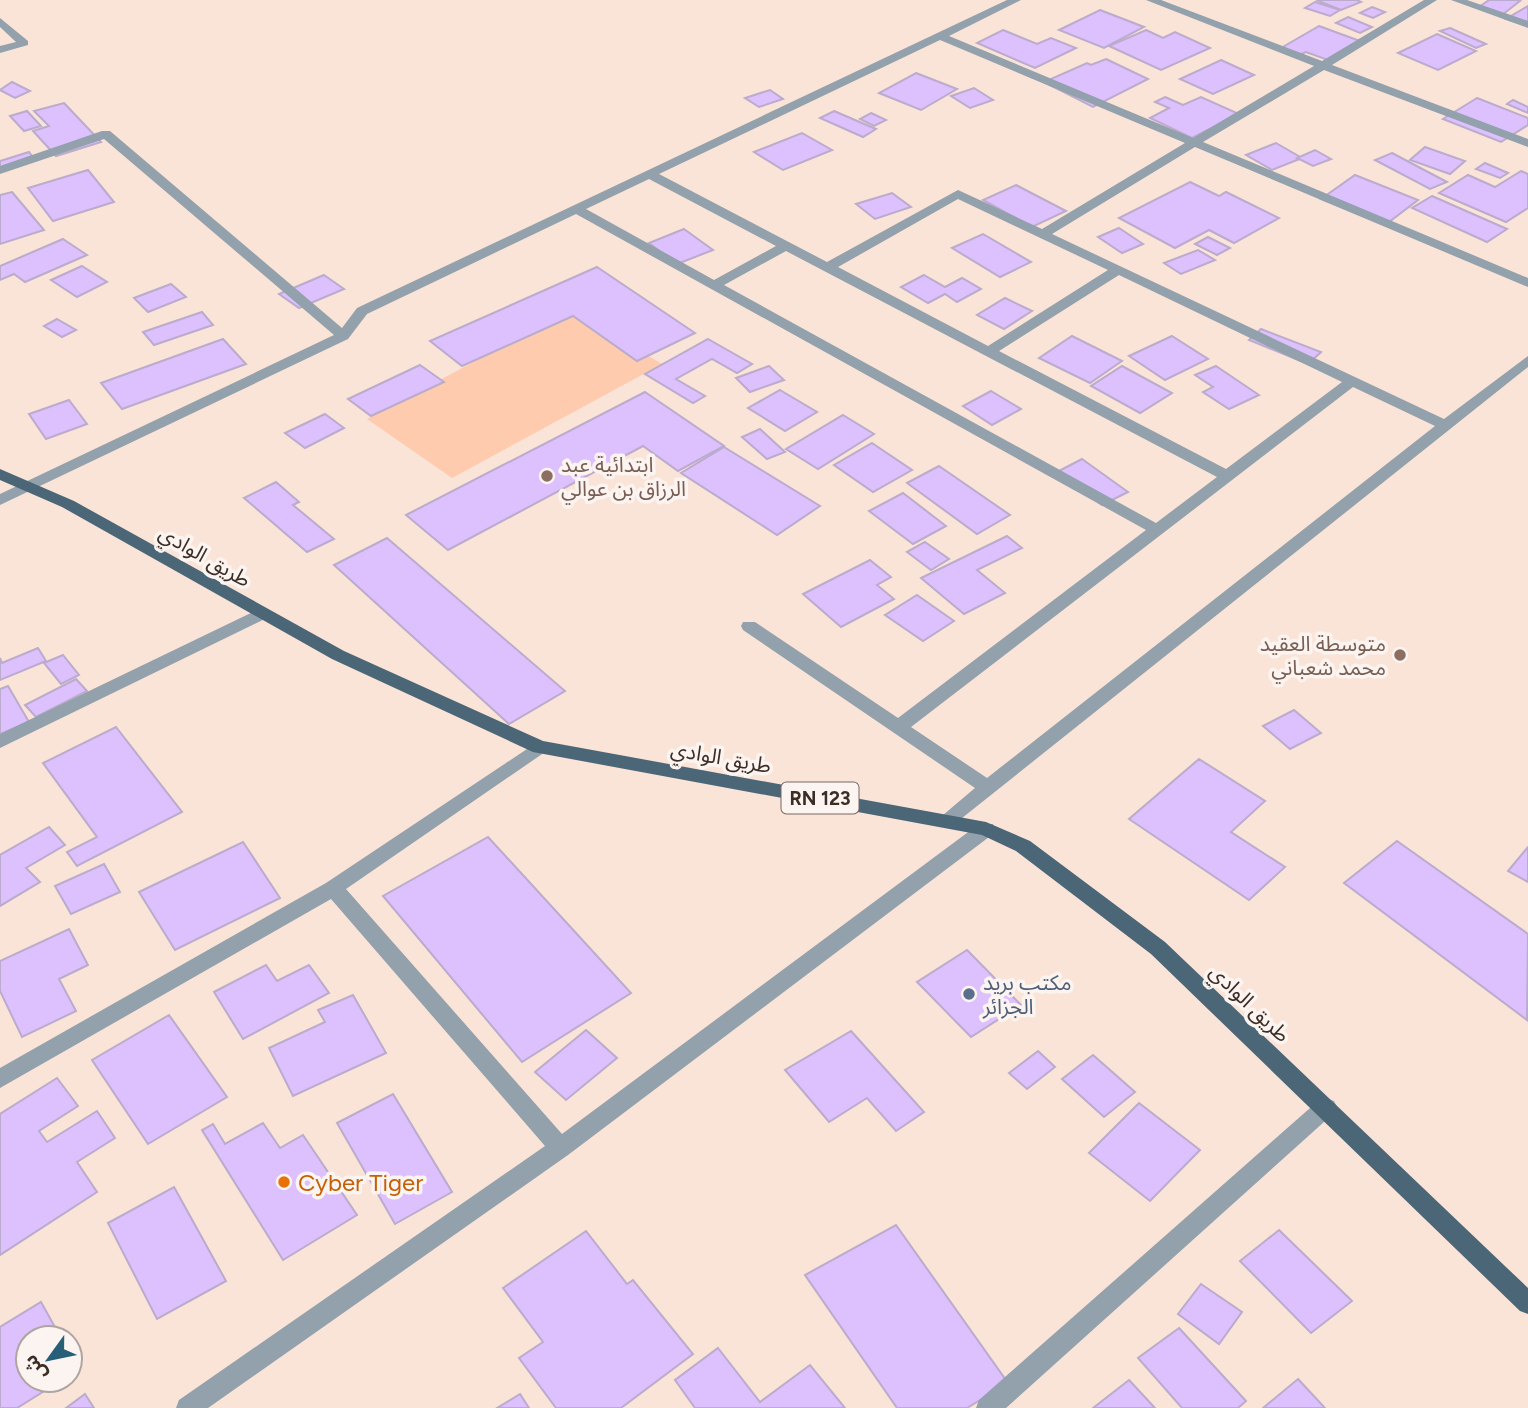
<svg xmlns="http://www.w3.org/2000/svg" width="1528" height="1408" font-family="Figtree,'Noto Sans Arabic',sans-serif">
	<rect width="100%" height="100%" fill="#fae3d7"/>
	<polygon fill="#fecbae" points="571,310 662,364 452,478 367,419"/>
	<g fill="#ddc0fe" stroke="#bbabcc" stroke-width="2">
		<polygon points="1316,0 1357,0 1361,2 1341,10"/>
		<polygon points="1489,0 1516,0 1520,1 1502,15 1479,7"/>
		<polygon points="1315,2 1340,10 1330,16 1305,8"/>
		<polygon points="1528,6 1528,26 1506,19"/>
		<polygon points="1372,7 1385,12 1373,18 1360,13"/>
		<polygon points="1100,10 1144,27 1104,48 1059,30"/>
		<polygon points="1348,17 1372,27 1360,33 1336,23"/>
		<polygon points="1319,26 1360,41 1328,60 1306,52 1299,55 1281,48"/>
		<polygon points="1450,28 1486,44 1476,48 1440,31"/>
		<polygon points="1003,30 1037,44 1051,38 1076,48 1035,68 977,43"/>
		<polygon points="1146,30 1163,38 1175,32 1210,48 1161,70 1109,46"/>
		<polygon points="1437,34 1476,51 1438,70 1398,53"/>
		<polygon points="1106,59 1148,79 1093,107 1044,82 1087,63 1091,65"/>
		<polygon points="1221,60 1254,75 1213,94 1180,79"/>
		<polygon points="916,73 957,89 921,110 879,93"/>
		<polygon points="12,82 30,91 15,98 0,90"/>
		<polygon points="974,88 993,100 970,108 951,96"/>
		<polygon points="770,90 783,99 759,107 745,98"/>
		<polygon points="1165,97 1183,105 1201,97 1239,114 1192,138 1150,118 1169,108 1155,102"/>
		<polygon points="1477,98 1528,118 1528,125 1501,142 1443,119"/>
		<polygon points="1513,100 1528,107 1528,113 1507,104"/>
		<polygon points="64,103 101,142 56,156 33,131 49,126 34,111"/>
		<polygon points="27,111 41,126 24,131 10,116"/>
		<polygon points="834,111 876,129 863,137 820,118"/>
		<polygon points="871,113 886,120 874,126 860,119"/>
		<polygon points="802,133 832,150 783,170 754,152"/>
		<polygon points="1276,143 1302,158 1272,170 1246,155"/>
		<polygon points="1425,147 1465,161 1450,174 1410,160"/>
		<polygon points="1315,150 1331,159 1313,166 1297,158"/>
		<polygon points="29,152 35,160 0,170 0,161"/>
		<polygon points="1392,153 1447,182 1430,189 1375,160"/>
		<polygon points="1485,163 1508,173 1500,178 1476,169"/>
		<polygon points="88,170 114,202 53,221 28,188"/>
		<polygon points="1521,171 1528,174 1528,208 1506,222 1439,193 1468,175 1495,187"/>
		<polygon points="1355,175 1418,200 1385,225 1321,199"/>
		<polygon points="1190,182 1219,196 1226,192 1279,218 1234,243 1209,230 1175,248 1119,218"/>
		<polygon points="1016,185 1066,211 1032,227 983,200"/>
		<polygon points="12,192 44,230 0,244 0,195"/>
		<polygon points="892,193 911,207 875,219 856,204"/>
		<polygon points="1432,196 1507,229 1487,242 1412,208"/>
		<polygon points="1119,228 1143,244 1122,253 1098,237"/>
		<polygon points="684,229 713,250 677,264 649,243"/>
		<polygon points="983,234 1031,262 1000,277 952,248"/>
		<polygon points="1208,237 1230,248 1217,255 1195,244"/>
		<polygon points="63,239 87,255 25,282 14,274 0,280 0,266"/>
		<polygon points="1198,250 1215,260 1181,274 1164,263"/>
		<polygon points="82,266 107,282 77,297 51,280"/>
		<polygon points="597,267 695,333 637,361 573,316 462,366 430,341"/>
		<polygon points="324,275 344,289 299,308 279,294"/>
		<polygon points="924,275 945,287 962,278 981,289 957,302 945,294 928,303 901,287"/>
		<polygon points="171,284 186,297 148,312 134,298"/>
		<polygon points="1005,298 1032,311 1004,329 977,315"/>
		<polygon points="202,312 213,325 154,345 143,332"/>
		<polygon points="57,319 76,330 62,337 44,326"/>
		<polygon points="1261,329 1321,352 1308,364 1249,340"/>
		<polygon points="1072,336 1122,361 1090,383 1039,358"/>
		<polygon points="1172,336 1208,359 1165,380 1129,356"/>
		<polygon points="223,339 246,364 122,409 101,383"/>
		<polygon points="708,339 752,364 737,373 712,359 676,379 705,396 693,403 645,374"/>
		<polygon points="420,365 444,382 371,416 348,399"/>
		<polygon points="769,366 784,380 750,392 736,378"/>
		<polygon points="1122,366 1172,393 1140,413 1091,386"/>
		<polygon points="1216,366 1259,395 1229,409 1203,392 1213,387 1195,375"/>
		<polygon points="780,390 817,412 785,431 748,408"/>
		<polygon points="991,391 1021,409 992,425 963,406"/>
		<polygon points="645,392 724,446 678,471 643,446 448,550 406,515"/>
		<polygon points="69,400 87,424 46,439 29,414"/>
		<polygon points="325,414 344,428 305,448 285,433"/>
		<polygon points="843,415 874,434 818,469 786,449"/>
		<polygon points="760,429 785,452 767,459 742,437"/>
		<polygon points="872,443 912,470 873,492 834,465"/>
		<polygon points="724,447 820,506 777,535 681,473"/>
		<polygon points="1082,459 1128,492 1102,505 1057,472"/>
		<polygon points="939,466 1010,515 977,534 907,483"/>
		<polygon points="276,482 299,502 293,505 334,539 307,552 244,498"/>
		<polygon points="903,493 946,526 913,544 869,511"/>
		<polygon points="1007,536 1022,548 977,570 1005,593 964,614 921,578"/>
		<polygon points="387,538 565,691 509,724 334,565"/>
		<polygon points="925,542 949,559 931,570 907,552"/>
		<polygon points="870,560 891,577 877,585 894,599 841,627 803,594"/>
		<polygon points="917,595 954,621 923,641 885,615"/>
		<polygon points="38,648 46,661 0,680 0,658 2,663"/>
		<polygon points="63,655 79,675 61,684 44,663"/>
		<polygon points="76,679 87,691 36,717 25,705"/>
		<polygon points="8,686 29,722 0,734 0,689"/>
		<polygon points="1294,710 1321,733 1290,749 1263,726"/>
		<polygon points="116,727 182,812 77,866 67,852 97,837 43,763"/>
		<polygon points="1199,759 1265,801 1231,832 1285,867 1249,900 1129,819"/>
		<polygon points="49,827 65,845 26,868 40,882 0,906 0,855"/>
		<polygon points="488,837 631,993 522,1062 383,896"/>
		<polygon points="1397,841 1528,934 1527,1020 1344,883"/>
		<polygon points="243,842 280,898 175,950 139,892"/>
		<polygon points="1528,847 1528,882 1508,871"/>
		<polygon points="104,864 120,892 71,914 55,886"/>
		<polygon points="69,929 88,965 59,979 76,1011 22,1037 0,991 0,961"/>
		<polygon points="967,950 1021,1005 971,1037 917,982"/>
		<polygon points="266,965 277,981 309,965 329,993 243,1039 214,992"/>
		<polygon points="353,995 386,1053 293,1096 269,1048 325,1022 318,1010"/>
		<polygon points="169,1015 227,1097 148,1144 92,1060"/>
		<polygon points="586,1030 617,1058 566,1100 535,1072"/>
		<polygon points="851,1031 924,1112 896,1131 867,1098 829,1122 785,1070"/>
		<polygon points="1038,1051 1055,1067 1027,1089 1009,1073"/>
		<polygon points="1093,1055 1135,1092 1104,1117 1062,1079"/>
		<polygon points="57,1078 78,1106 39,1131 47,1142 97,1111 115,1138 77,1162 97,1192 0,1255 0,1114"/>
		<polygon points="393,1094 452,1192 395,1224 337,1123"/>
		<polygon points="1139,1103 1200,1150 1150,1201 1089,1153"/>
		<polygon points="263,1123 280,1148 303,1135 357,1215 283,1260 202,1130 213,1124 225,1144"/>
		<polygon points="174,1187 226,1281 157,1319 108,1223"/>
		<polygon points="896,1225 1008,1383 967,1408 897,1408 805,1275"/>
		<polygon points="1279,1230 1352,1301 1311,1333 1240,1261"/>
		<polygon points="586,1231 627,1284 633,1280 693,1354 621,1408 556,1408 519,1358 543,1342 503,1288"/>
		<polygon points="1201,1284 1242,1312 1219,1344 1178,1314"/>
		<polygon points="41,1302 61,1338 28,1338 28,1380 62,1380 17,1408 0,1408 0,1327"/>
		<polygon points="1179,1328 1246,1401 1238,1408 1182,1408 1138,1358"/>
		<polygon points="718,1348 760,1402 810,1365 845,1408 695,1408 675,1380"/>
		<polygon points="1298,1379 1325,1408 1263,1408"/>
		<polygon points="1129,1380 1155,1408 1093,1408"/>
		<polygon points="85,1394 94,1408 66,1408"/>
		<polygon points="520,1394 529,1408 497,1408"/>
	</g>
	<g fill="none" stroke-linecap="round" stroke-linejoin="round">
		<g fill="#92a1ab" fill-rule="evenodd">
			<path d="M 1007,0 L 1021,0 L 949,36 L 1193,138 L 1314,66 L 1146,0 L 1161,0 L 1322,61 L 1424,0 L 1437,0 L 1332,65 L 1528,139 L 1528,147 L 1324,70 L 1203,142 L 1528,278 L 1528,287 L 1195,147 L 1052,234 L 1444,419 L 1528,356 L 1528,367 L 952,826 L 938,826 L 936,821 L 975,788 L 743,630 L 741,626 L 743,622 L 755,622 L 898,718 L 1146,530 L 576,214 L 367,314 L 348,339 L 0,505 L 0,494 L 334,335 L 104,139 L 0,174 L 0,166 L 102,131 L 110,131 L 342,328 L 357,308 ZM 940,40 L 1185,143 L 1042,229 L 958,190 L 827,262 L 659,174 ZM 649,179 L 776,246 L 714,280 L 586,209 ZM 958,199 L 1108,270 L 988,346 L 838,267 ZM 786,251 L 1217,477 L 1156,523 L 724,285 ZM 1119,275 L 1342,382 L 1226,469 L 999,351 ZM 1353,387 L 1435,426 L 987,778 L 911,727 Z"/>
			<polygon points="1451,0 1467,0 1528,21 1528,28"/>
			<polygon points="0,18 28,41 28,45 0,53 0,46 16,42 0,27"/>
			<polygon points="261,608 267,610 269,614 267,618 0,748 0,734"/>
			<polygon points="539,741 548,747 545,752 346,889 562,1134 979,824 993,824 995,829 993,834 568,1155 208,1408 176,1408 179,1400 545,1146 331,899 0,1088 0,1068 326,883"/>
			<polygon points="1326,1098 1334,1101 1337,1107 1334,1113 1006,1408 976,1408 979,1400 1318,1101"/>
		</g>
		<polygon fill="#4a6677" fill-rule="evenodd" points="0,469 74,501 344,651 543,741 986,822 1030,841 1165,942 1528,1288 1528,1314 1520,1311 1151,954 1016,851 982,835 533,752 332,659 62,507 0,480"/>
	</g>
	<g fill="#8d6e63" stroke="#fcf4f0" stroke-width="2.5">
		<circle cx="547" cy="476" r="7"/>
		<circle cx="1400" cy="655" r="7"/>
	</g>
	<circle fill="#5c6f8a" stroke="#fcf4f0" stroke-width="2.5" cx="969" cy="994" r="7"/>
	<circle fill="#e8710a" stroke="#fcf4f0" stroke-width="2.5" cx="284" cy="1182" r="7"/>
	<g text-anchor="middle" dominant-baseline="central" stroke-width="7" stroke-linejoin="round" paint-order="stroke">
		<rect fill="#fcf4f0" stroke="#766963" stroke-width="2" x="781.5" y="782.5" width="77" height="31" rx="5"/>
		<g font-size="19" font-weight="bold" fill="#3c2e27">
			<text x="820" y="798">RN 123</text>
		</g>
		<g font-size="21" fill="#785e54" stroke="#fcf4f0" text-anchor="start">
			<text x="561" y="464">ابتدائية عبد<tspan x="561" dy="24">الرزاق بن عوالي</tspan></text>
			<text x="1386" y="643" text-anchor="end">متوسطة العقيد<tspan x="1386" dy="24">محمد شعباني</tspan></text>
		</g>
		<g font-size="21" fill="#3c2e27" stroke="#fcf4f0">
			<text transform="translate(205 556) rotate(30)">طريق الوادي</text>
			<text transform="translate(721 757) rotate(10)">طريق الوادي</text>
			<text transform="translate(1250 1003) rotate(44)">طريق الوادي</text>
		</g>
		<g font-size="21" fill="#4e5e75" stroke="#fcf4f0" text-anchor="start">
			<text x="983" y="982">مكتب بريد<tspan x="983" dy="24">الجزائر</tspan></text>
		</g>
		<g font-size="24" fill="#c56008" stroke="#fcf4f0" text-anchor="start">
			<text x="298" y="1182">Cyber Tiger</text>
		</g>
	</g>
	<g transform="translate(49 1359) rotate(237)"><circle r="33" fill="#fcf4f0" stroke="#afa5a0" stroke-width="2"/>
	<path d="M0-5L12 26L0 18L-12 26Z" fill="#275f79"/>
	<text y="-10" font-size="19" font-weight="bold" text-anchor="middle" fill="#3c2e27">ش</text>
	</g>
</svg>
